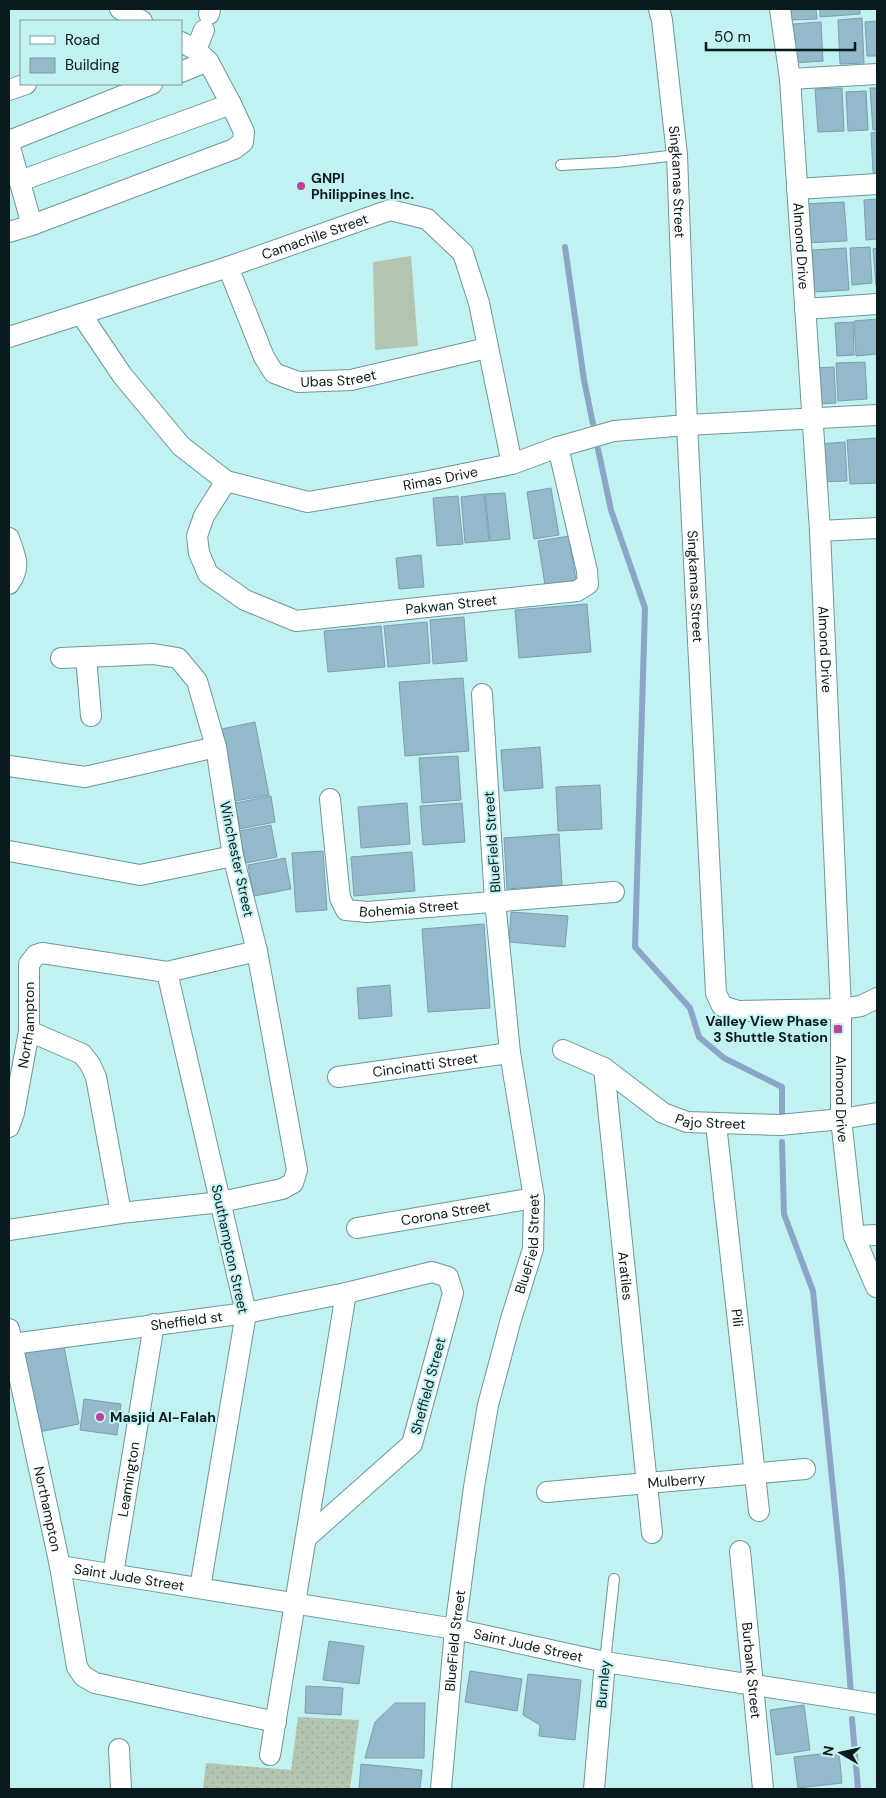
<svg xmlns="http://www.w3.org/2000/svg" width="886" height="1798" font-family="'DM Sans',sans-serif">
	<defs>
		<pattern id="grass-dots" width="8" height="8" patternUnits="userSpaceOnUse" patternTransform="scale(1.25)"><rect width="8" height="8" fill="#b3c5b0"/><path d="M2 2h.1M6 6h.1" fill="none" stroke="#98a997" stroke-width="1.8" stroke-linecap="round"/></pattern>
	</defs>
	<rect width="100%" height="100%" fill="#c2f1f2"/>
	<polygon fill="url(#grass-dots)" points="298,1717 359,1720 350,1789 203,1789 206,1763 291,1770"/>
	<polygon fill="#b3c5b0" points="411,256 418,346 375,350 373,262"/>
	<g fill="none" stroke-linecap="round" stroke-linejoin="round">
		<g stroke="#8ca4c5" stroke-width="6">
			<polyline points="565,247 584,380 593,424"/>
			<polyline points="598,449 611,510 645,608 635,947 690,1008 699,1037 724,1058 782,1087 782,1115"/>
			<polyline points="782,1142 784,1214 813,1291 842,1578 851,1694"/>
			<polyline points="852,1719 858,1789"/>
		</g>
	</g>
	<g fill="#93b9cb" stroke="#7a9fb0">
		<polygon points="790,9 816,9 817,19 791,20"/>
		<polygon points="820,9 860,9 860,14 820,17"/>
		<polygon points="862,18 864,63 840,64 838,20"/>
		<polygon points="877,21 877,56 867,56 865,22"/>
		<polygon points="821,22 823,61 795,63 793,24"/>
		<polygon points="842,88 844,131 818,132 815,89"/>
		<polygon points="870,88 877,88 877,130 873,130"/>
		<polygon points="866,91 868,130 848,131 846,92"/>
		<polygon points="877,132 877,173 873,173 871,133"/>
		<polygon points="877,199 877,239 866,240 864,200"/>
		<polygon points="844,202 847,241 805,243 803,204"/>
		<polygon points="870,247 872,283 852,285 850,248"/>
		<polygon points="846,248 849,290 814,292 812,250"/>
		<polygon points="877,248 877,286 876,286 873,249"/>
		<polygon points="877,319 877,354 856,356 854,321"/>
		<polygon points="853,322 854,355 837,356 835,323"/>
		<polygon points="865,362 867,399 838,401 836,363"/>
		<polygon points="834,367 836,403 816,404 814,368"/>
		<polygon points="877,438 877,483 850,484 847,440"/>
		<polygon points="845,442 847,481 821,482 819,444"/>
		<polygon points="551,488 559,535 534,539 527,492"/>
		<polygon points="505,493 510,539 490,541 485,494"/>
		<polygon points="484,494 489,541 465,543 461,497"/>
		<polygon points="458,496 463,544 437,546 433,498"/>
		<polygon points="569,536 576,580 545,585 538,541"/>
		<polygon points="421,555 424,587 399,589 396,558"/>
		<polygon points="587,604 591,652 519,658 515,610"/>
		<polygon points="464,617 467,661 433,664 430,620"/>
		<polygon points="427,622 430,663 388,667 384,626"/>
		<polygon points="381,626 385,667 328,672 324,631"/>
		<polygon points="463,678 469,751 405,756 399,682"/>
		<polygon points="255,722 269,795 235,801 222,729"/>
		<polygon points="540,747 543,788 504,791 501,750"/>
		<polygon points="458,756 461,800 422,803 419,758"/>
		<polygon points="600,785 602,829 558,831 556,787"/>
		<polygon points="271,796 275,822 240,829 235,803"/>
		<polygon points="407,803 410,844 361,848 358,807"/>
		<polygon points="462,803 465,842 423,845 420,806"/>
		<polygon points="271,825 277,857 246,863 239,831"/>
		<polygon points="559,834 562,885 507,889 504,838"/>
		<polygon points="323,851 327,910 296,912 292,853"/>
		<polygon points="412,852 415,891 354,896 351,857"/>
		<polygon points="285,858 291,889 254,896 248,865"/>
		<polygon points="511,912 568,916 565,947 509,942"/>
		<polygon points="484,924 490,1008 428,1012 422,929"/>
		<polygon points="390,985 392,1016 359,1019 357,988"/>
		<polygon points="63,1341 79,1424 39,1432 24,1349"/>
		<polygon points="84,1399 121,1404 117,1435 80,1430"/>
		<polygon points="329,1641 364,1646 359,1684 323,1680"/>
		<polygon points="470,1671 522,1679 517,1711 465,1702"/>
		<polygon points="528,1674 581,1680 575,1740 539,1736 540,1725 523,1715"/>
		<polygon points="306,1686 343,1688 341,1715 305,1713"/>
		<polygon points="395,1703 425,1703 424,1758 365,1758 375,1722"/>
		<polygon points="804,1705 810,1750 776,1755 770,1710"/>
		<polygon points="839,1752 842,1783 798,1788 794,1757"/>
		<polygon points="361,1764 422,1770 420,1789 359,1789"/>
	</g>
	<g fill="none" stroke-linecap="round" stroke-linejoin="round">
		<g stroke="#6c989a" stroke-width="12">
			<g id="service">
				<polyline points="561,165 617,162 677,155"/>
				<polyline points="605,1662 614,1579"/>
			</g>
		</g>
		<g stroke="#6c989a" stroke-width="22">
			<g id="minor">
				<polyline points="120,9 142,21"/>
				<path id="s1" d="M 659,9 L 662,20 L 677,155 L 687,425 L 716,993 L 722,1006 L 738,1011 L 841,1009 L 861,1006 L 877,998"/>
				<path id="s2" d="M 780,9 L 790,79 L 820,531 L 841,1009 L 841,1119 L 854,1236 L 876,1287"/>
				<polyline points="209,14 210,9"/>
				<polyline points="196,50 204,30"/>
				<polyline points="181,72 208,61"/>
				<polyline points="790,79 877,74"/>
				<polyline points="9,90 26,84"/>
				<polyline points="9,141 152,84"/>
				<polyline points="9,144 32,225"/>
				<polyline points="20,181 231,104"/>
				<polyline points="797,189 877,184"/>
				<polyline points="9,232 32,225 234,149 243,142 244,132 231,104 208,61 196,50 181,42"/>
				<path id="s3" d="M 228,267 L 264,357 L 274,373 L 298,382 L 351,380 L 487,348"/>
				<polyline points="805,309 877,304"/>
				<path id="s4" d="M 81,314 L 122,375 L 181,446 L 226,481 L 308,502 L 429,481 L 512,464 L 558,447 L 614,431 L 687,425 L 877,415"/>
				<path id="s5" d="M 9,337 L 228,267 L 390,210 L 427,219 L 463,253 L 479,303 L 512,464"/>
				<path id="s6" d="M 226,481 L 204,516 L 197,536 L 199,553 L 208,574 L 245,600 L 296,621 L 577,591 L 588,584 L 587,571 L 558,447"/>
				<polyline points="820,531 877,528"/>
				<path d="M 9,538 C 15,557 22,566 9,584"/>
				<polyline points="86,657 91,716"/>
				<polyline points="9,766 85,777 216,747"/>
				<path id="s7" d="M 330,799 L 340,898 L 346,910 L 367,912 L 614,892"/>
				<polyline points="9,851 140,875 233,856"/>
				<polyline points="167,972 246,1313 200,1588"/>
				<polyline points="29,1031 82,1054 90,1064 96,1077 121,1213"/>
				<path id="s8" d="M 563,1050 L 604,1068 L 663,1113 L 687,1122 L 780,1125 L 841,1119 L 877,1113"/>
				<path id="s9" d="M 604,1068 L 652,1533"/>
				<path id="s10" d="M 338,1077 L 510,1053"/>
				<path id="s11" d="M 716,1124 L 759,1511"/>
				<path id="s12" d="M 9,1127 L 14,1113 L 29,1031 L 29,964 L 36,955 L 42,953 L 167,972 L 257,951"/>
				<path id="s13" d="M 357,1228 L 534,1198"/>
				<polyline points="9,1230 121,1213 221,1202 282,1189 293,1183 297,1170 257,951 233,856 216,747 197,681 178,658 153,654 61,658"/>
				<polyline points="854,1236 877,1235"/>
				<path id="s14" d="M 9,1329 L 60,1566 L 77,1667 L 83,1676 L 95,1683 L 276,1722"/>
				<path id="s15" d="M 12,1344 L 246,1313 L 346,1293 L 432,1272 L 448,1277 L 453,1293 L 412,1444 L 306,1538"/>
				<path id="s16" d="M 547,1492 L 805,1469"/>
				<path id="s17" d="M 740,1551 L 763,1789"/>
				<path id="s18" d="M 60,1566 L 455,1629 L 605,1662 L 877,1704"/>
				<path id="s19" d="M 113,1574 L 154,1324"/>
				<polyline points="119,1749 121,1789"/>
				<polyline points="270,1755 346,1293"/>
				<path id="s20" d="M 441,1789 L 455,1629 L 474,1487 L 488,1405 L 511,1319 L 533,1249 L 534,1198 L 510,1053 L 495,901 L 482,694"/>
				<polyline points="594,1789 605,1662"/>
			</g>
		</g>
		<use href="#service" stroke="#fff" stroke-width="10"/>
		<use href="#minor" stroke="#fff" stroke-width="20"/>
	</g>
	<g fill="#bc4397" stroke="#c2f1f2" stroke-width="2">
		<circle cx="301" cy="186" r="5"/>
		<rect x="833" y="1024" width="10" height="10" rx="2.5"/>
		<circle cx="100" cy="1417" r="5"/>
	</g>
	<g text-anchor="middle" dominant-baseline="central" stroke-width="4" stroke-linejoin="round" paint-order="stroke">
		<g font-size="14" font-weight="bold" fill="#081a1b" stroke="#c2f1f2" text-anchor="start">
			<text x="311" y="178">GNPI<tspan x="311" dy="16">Philippines Inc.</tspan></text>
			<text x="828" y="1021" text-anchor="end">Valley View Phase<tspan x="828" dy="16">3 Shuttle Station</tspan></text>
			<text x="110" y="1417">Masjid Al-Falah</text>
		</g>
		<g font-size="14" fill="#081a1b" stroke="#c2f1f2">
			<text stroke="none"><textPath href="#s1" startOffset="174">Singkamas Street</textPath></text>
			<text stroke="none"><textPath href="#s5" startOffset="322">Camachile Street</textPath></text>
			<text stroke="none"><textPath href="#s2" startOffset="238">Almond Drive</textPath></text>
			<text stroke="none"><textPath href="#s3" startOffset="182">Ubas Street</textPath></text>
			<text stroke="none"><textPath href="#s4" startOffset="442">Rimas Drive</textPath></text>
			<text stroke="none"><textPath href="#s1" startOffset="579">Singkamas Street</textPath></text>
			<text stroke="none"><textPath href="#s6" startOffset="359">Pakwan Street</textPath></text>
			<text stroke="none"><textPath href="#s2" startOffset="642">Almond Drive</textPath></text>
			<text transform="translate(492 842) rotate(-94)">BlueField Street</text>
			<text transform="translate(237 859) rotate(78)">Winchester Street</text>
			<text stroke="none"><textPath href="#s7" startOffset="176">Bohemia Street</textPath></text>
			<text stroke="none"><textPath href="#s12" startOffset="104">Northampton</textPath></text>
			<text stroke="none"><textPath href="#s10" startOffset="88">Cincinatti Street</textPath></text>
			<text stroke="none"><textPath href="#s2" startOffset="1092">Almond Drive</textPath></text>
			<text stroke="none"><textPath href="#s8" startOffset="168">Pajo Street</textPath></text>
			<text stroke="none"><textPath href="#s13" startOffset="90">Corona Street</textPath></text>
			<text stroke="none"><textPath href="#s20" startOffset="554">BlueField Street</textPath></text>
			<text transform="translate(230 1249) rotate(78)">Southampton Street</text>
			<text stroke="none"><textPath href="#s9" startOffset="209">Aratiles</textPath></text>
			<text stroke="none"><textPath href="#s11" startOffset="195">Pili</textPath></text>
			<text stroke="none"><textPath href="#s15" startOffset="176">Sheffield st</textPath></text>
			<text transform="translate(428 1386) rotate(-75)">Sheffield Street</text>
			<text stroke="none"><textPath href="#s19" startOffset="96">Leamington</textPath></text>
			<text stroke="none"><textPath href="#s16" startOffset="130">Mulberry</textPath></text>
			<text stroke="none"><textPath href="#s14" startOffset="184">Northampton</textPath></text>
			<text stroke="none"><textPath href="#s18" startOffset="70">Saint Jude Street</textPath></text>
			<text stroke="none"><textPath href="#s20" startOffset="149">BlueField Street</textPath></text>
			<text stroke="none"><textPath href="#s18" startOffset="475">Saint Jude Street</textPath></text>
			<text stroke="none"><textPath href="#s17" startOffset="120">Burbank Street</textPath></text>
			<text transform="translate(603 1684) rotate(-85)">Burnley</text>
		</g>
	</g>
	<rect width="886" height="1798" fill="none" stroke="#081a1b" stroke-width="20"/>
	<rect x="20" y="20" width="162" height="65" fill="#c2f1f2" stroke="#789b9c"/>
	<rect x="30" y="36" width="25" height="8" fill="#ffffff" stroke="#789b9c"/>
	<text x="65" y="45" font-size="15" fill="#081a1b">Road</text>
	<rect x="30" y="58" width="25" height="15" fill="#93b9cb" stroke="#789b9c"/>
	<text x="65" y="70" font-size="15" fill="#081a1b">Building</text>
	<g transform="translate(841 1753) rotate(279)" stroke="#c2f1f2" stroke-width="4" paint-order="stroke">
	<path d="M0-4L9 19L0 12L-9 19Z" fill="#081a1b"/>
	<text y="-8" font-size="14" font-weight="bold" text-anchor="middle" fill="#081a1b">N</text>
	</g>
	<path d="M706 42v8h149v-8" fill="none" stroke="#081a1b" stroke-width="2.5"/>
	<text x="714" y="42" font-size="15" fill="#081a1b" stroke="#c2f1f2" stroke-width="4" paint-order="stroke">50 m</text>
</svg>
